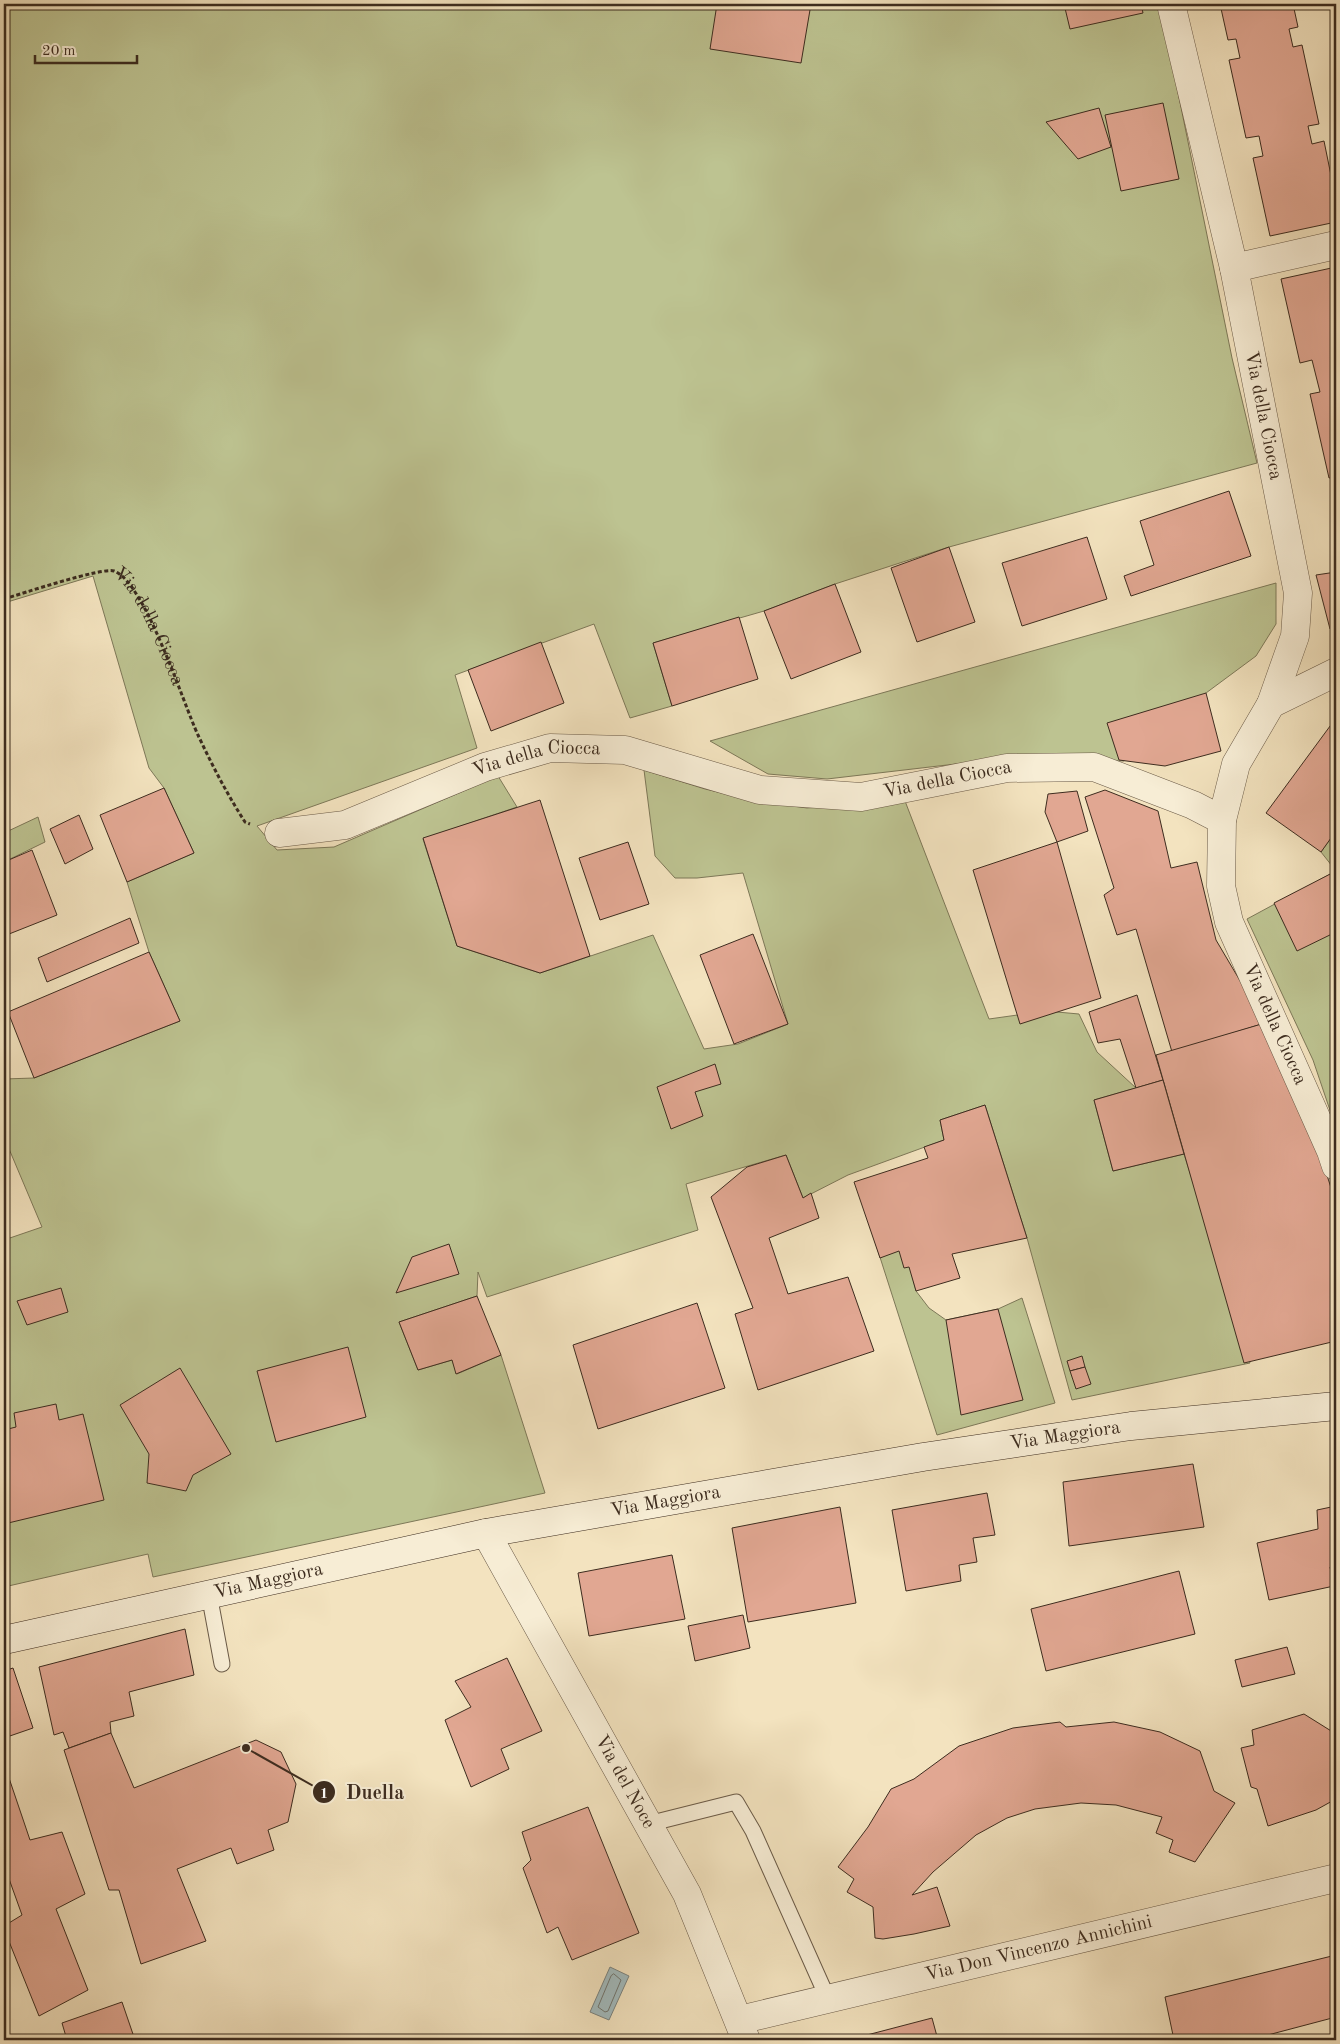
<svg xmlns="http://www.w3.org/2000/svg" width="1340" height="2044" font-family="'Old Standard TT',serif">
	<rect width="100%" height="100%" fill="#f3e3bf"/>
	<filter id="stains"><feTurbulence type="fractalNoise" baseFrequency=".004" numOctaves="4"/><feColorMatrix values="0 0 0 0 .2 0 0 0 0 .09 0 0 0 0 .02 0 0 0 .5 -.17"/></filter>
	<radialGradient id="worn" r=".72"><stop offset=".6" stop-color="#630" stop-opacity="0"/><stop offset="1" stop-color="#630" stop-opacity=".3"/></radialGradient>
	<g fill="#bdc391" stroke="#7d7858">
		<polygon points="4,4 1160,4 1232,358 1257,463 949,547 835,584 764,611 653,643 672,706 630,718 594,624 455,675 477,748 257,826 277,850 334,847 498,776 517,807 423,839 457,946 540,973 653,935 704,1049 738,1044 788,1024 743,873 697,878 675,878 655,856 644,770 705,789 752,800 807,808 905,801 989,1019 1046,1011 1079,1014 1097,1052 1136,1088 1094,1100 1113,1171 1184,1154 1250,1363 1072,1400 1027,1238 985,1105 940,1120 944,1140 848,1175 803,1198 786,1155 686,1184 698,1230 487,1297 478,1272 477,1296 399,1322 418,1370 452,1360 457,1374 501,1355 545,1493 153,1577 148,1554 4,1587 4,1240 42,1227 4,1137 4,1079 34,1078 180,1021 149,952 127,882 194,853 164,788 149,768 93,576 4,603"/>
		<polygon points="1276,583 1276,624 1256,656 1206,693 1124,761 1007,758 827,779 768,774 710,741"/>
		<polygon points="38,817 45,842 4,862 4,833"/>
		<polygon points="1336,831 1336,871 1321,852"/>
		<polygon points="1336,871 1336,1128 1313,1060 1247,919"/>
		<polygon points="890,1187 916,1291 929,1308 946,1320 998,1309 1022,1298 1055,1403 937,1435 861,1198"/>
	</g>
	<polygon fill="#a2bbbe" stroke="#7a827e" points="610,1967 629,1976 609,2020 590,2012"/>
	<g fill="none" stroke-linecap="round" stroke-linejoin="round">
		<polygon stroke="#70746e" stroke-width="1" points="614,1974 621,1980 608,2011 605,2012 598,2007 611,1976"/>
	</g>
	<g fill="#e1a792" stroke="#3d2c1f">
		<polygon points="717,4 811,4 801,63 710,49"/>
		<polygon points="1064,4 1141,4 1143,13 1070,29"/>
		<polygon points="1220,4 1293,4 1298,27 1289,29 1293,47 1302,45 1319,124 1308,126 1312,144 1324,141 1336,200 1336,222 1270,236 1253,158 1263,156 1259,136 1246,138 1229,60 1240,58 1236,39 1228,40"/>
		<polygon points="1163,103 1179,179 1121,191 1105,115"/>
		<polygon points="1099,108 1111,147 1078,159 1046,122"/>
		<polygon points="1336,267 1336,477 1329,478 1310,394 1320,392 1312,360 1300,363 1281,279"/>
		<polygon points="1229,491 1251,556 1131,596 1124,576 1154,565 1140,521"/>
		<polygon points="1087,537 1107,599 1022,626 1002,563"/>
		<polygon points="949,547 975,622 917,642 891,568"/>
		<polygon points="1336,572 1336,628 1330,629 1316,575"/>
		<polygon points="835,584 861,652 791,679 764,611"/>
		<polygon points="739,617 758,679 672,706 653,643"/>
		<polygon points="541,642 564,703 491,731 468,670"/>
		<polygon points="1206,693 1221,751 1165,766 1119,760 1107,723"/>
		<polygon points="1336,718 1336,831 1321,852 1266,813"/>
		<polygon points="164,788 194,853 127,882 100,815"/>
		<polygon points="1105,790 1158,811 1171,868 1197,862 1216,940 1265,1023 1172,1052 1136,929 1117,935 1104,895 1114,888 1085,797"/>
		<polygon points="1077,791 1088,831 1057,842 1045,812 1048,794"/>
		<polygon points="540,800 590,956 540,973 457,946 423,838"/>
		<polygon points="79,815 93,849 65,864 50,829"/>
		<polygon points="628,842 649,904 600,920 579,858"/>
		<polygon points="1057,842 1101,998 1020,1024 973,870"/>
		<polygon points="32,850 57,915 4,936 4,862"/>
		<polygon points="1336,871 1336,932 1297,951 1274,903"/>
		<polygon points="130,918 139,943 47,982 38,958"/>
		<polygon points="753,934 788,1024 734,1044 700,955"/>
		<polygon points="149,952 180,1021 34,1078 8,1012"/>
		<polygon points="1137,995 1163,1080 1136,1088 1120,1039 1098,1043 1089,1012"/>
		<polygon points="1265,1023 1321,1157 1336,1203 1336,1341 1244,1363 1156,1055"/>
		<polygon points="715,1064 721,1084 695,1092 703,1116 671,1129 657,1087"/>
		<polygon points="1163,1080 1184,1154 1113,1171 1094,1100"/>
		<polygon points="985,1105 1027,1238 952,1254 960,1278 916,1291 909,1267 904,1268 899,1251 880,1258 854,1182 928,1158 924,1147 944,1140 940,1120"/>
		<polygon points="786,1155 803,1198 811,1193 819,1218 769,1238 788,1294 848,1277 874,1351 758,1390 735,1314 753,1308 711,1197 747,1167"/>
		<polygon points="449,1244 459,1274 396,1293 412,1257"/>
		<polygon points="61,1288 68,1312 27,1325 17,1301"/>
		<polygon points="477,1296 501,1355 456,1374 452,1360 418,1370 399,1322"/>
		<polygon points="697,1303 725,1388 598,1429 573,1345"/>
		<polygon points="998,1309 1023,1400 961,1415 946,1320"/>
		<polygon points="348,1347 366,1417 276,1442 257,1371"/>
		<polygon points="1082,1356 1085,1367 1070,1371 1067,1361"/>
		<polygon points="1085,1367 1091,1384 1076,1389 1070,1371"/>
		<polygon points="180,1368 231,1454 193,1475 186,1491 147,1483 149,1454 120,1405"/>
		<polygon points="56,1404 59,1420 83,1414 104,1500 4,1524 4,1430 16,1427 14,1413"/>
		<polygon points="1193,1464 1204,1527 1069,1546 1063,1482"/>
		<polygon points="987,1493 995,1535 973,1538 977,1562 959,1565 961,1581 906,1591 892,1510"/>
		<polygon points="1336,1506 1336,1565 1330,1567 1334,1586 1269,1600 1257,1543 1318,1529 1317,1510"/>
		<polygon points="840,1507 856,1603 748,1622 732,1528"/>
		<polygon points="672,1555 685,1619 589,1636 578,1573"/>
		<polygon points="1179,1571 1195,1634 1046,1671 1031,1609"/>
		<polygon points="743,1615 750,1648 695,1661 688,1626"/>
		<polygon points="185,1629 194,1675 129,1692 134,1716 110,1722 111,1733 69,1748 63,1732 54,1735 39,1667"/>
		<polygon points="1287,1647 1295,1674 1242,1687 1235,1660"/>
		<polygon points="507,1658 542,1731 501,1749 509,1769 471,1787 445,1720 471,1707 455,1681"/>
		<polygon points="13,1668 33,1728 4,1738 4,1671"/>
		<polygon points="1304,1714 1336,1734 1336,1796 1334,1800 1316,1810 1268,1826 1257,1789 1251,1787 1241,1748 1254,1745 1252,1730"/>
		<polygon points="1060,1722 1066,1727 1114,1722 1160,1732 1200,1751 1214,1791 1235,1803 1195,1862 1169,1852 1173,1840 1156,1833 1162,1817 1116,1805 1081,1803 1035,1809 1007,1818 976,1835 933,1872 912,1895 937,1887 950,1926 914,1934 883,1939 875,1938 873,1907 847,1892 854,1879 838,1867 868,1827 891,1789 914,1779 959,1746 1013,1728"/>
		<polygon points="111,1733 134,1788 256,1740 281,1752 296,1784 288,1822 268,1830 274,1850 237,1864 231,1848 177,1869 206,1941 141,1964 119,1890 109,1890 64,1750"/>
		<polygon points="9,1778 30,1840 62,1832 85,1894 56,1909 88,1990 39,2016 4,1929 4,1926 22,1915 4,1865 4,1780"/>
		<polygon points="588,1807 639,1933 572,1960 558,1927 547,1933 523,1868 531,1860 522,1832"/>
		<polygon points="1336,1955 1336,2017 1249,2040 1174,2040 1165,1997"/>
		<polygon points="122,2002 135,2040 67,2040 62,2023"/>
		<polygon points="932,2018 938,2040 868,2040 867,2035"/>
	</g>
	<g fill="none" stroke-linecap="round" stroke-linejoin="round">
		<g stroke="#6a5a47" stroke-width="17">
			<g id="lane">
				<polyline points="209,1594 222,1664"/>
				<polyline points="648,1824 736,1802 753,1831 828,1999"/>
			</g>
		</g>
		<g stroke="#6a5a47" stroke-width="29">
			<g id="street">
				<path id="s2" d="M 1171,4 L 1234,268 L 1298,593 L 1295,636 L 1271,704 L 1236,764 L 1222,820 L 1221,886 L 1229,922 L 1331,1151 L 1336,1166"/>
				<polyline points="1234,268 1336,245"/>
				<polyline points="1271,704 1336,672"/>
				<path id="s3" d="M 279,833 L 345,825 L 485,767 L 550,748 L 625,750 L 760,790 L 861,797 L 1007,768 L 1094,767 L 1193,805 L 1222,820"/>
				<path id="s4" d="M 486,1533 L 687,1894 L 746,2040"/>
				<path id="s5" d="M 739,2020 L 1336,1878"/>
			</g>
		</g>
		<g stroke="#3d2c1f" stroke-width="29">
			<g id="secondary">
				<path id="s6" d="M 4,1640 L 486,1533 L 923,1457 L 1131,1426 L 1336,1406"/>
			</g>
		</g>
		<path stroke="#3d2c1f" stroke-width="3" stroke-dasharray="4 2.5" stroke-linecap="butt" id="s1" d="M 4,599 C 21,594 102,567 114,571 C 145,582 183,703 198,735 C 212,765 227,794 245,822 L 250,824"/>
		<use href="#lane" stroke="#f7edd5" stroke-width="15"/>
		<use href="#street" stroke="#f7edd5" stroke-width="28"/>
		<use href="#secondary" stroke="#f7edd5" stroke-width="28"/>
	</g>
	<g text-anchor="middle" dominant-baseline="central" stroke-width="4" stroke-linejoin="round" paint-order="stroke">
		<g font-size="19" fill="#3d2c1f" stroke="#f7edd5">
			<text stroke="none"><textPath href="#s2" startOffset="422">Via della Ciocca</textPath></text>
			<text stroke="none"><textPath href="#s1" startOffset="181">Via della Ciocca</textPath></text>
			<text stroke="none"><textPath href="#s3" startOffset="271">Via della Ciocca</textPath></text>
			<text stroke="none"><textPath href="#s3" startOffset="691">Via della Ciocca</textPath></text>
			<text stroke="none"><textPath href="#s2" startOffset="1060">Via della Ciocca</textPath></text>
			<text stroke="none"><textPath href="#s6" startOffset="1081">Via Maggiora</textPath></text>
			<text stroke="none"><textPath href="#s6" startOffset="676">Via Maggiora</textPath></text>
			<text stroke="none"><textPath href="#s6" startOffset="271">Via Maggiora</textPath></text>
			<text stroke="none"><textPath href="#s4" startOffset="285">Via del Noce</textPath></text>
			<text stroke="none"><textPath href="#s5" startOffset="308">Via Don Vincenzo Annichini</textPath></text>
		</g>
	</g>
	<path fill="none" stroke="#3d2c1f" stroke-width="2" d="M246 1748L324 1792"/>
	<g fill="#3d2c1f" stroke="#f7edd5" stroke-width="2">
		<circle cx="246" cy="1748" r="5"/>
		<circle cx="324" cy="1792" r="12"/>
	</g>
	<g font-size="15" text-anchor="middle" font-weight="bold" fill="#fff">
		<text x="324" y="1798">1</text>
	</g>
	<g font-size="20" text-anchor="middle" font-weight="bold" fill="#3d2c1f" stroke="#f7edd5" stroke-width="4" stroke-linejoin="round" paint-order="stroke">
		<text x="375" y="1799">Duella</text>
	</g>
	<rect width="1340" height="2044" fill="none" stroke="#f3e3bf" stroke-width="20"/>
	<rect x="5" y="5" width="1330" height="2034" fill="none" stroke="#3d2c1f" stroke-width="2.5"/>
	<rect x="10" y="10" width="1320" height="2024" fill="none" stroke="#3d2c1f"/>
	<path d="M35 55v8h102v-8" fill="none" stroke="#3d2c1f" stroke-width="2.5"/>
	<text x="42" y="55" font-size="15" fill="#3d2c1f" stroke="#f7edd5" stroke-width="4" paint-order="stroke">20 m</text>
	<rect width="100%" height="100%" filter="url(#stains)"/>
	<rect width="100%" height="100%" fill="url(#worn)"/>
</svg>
